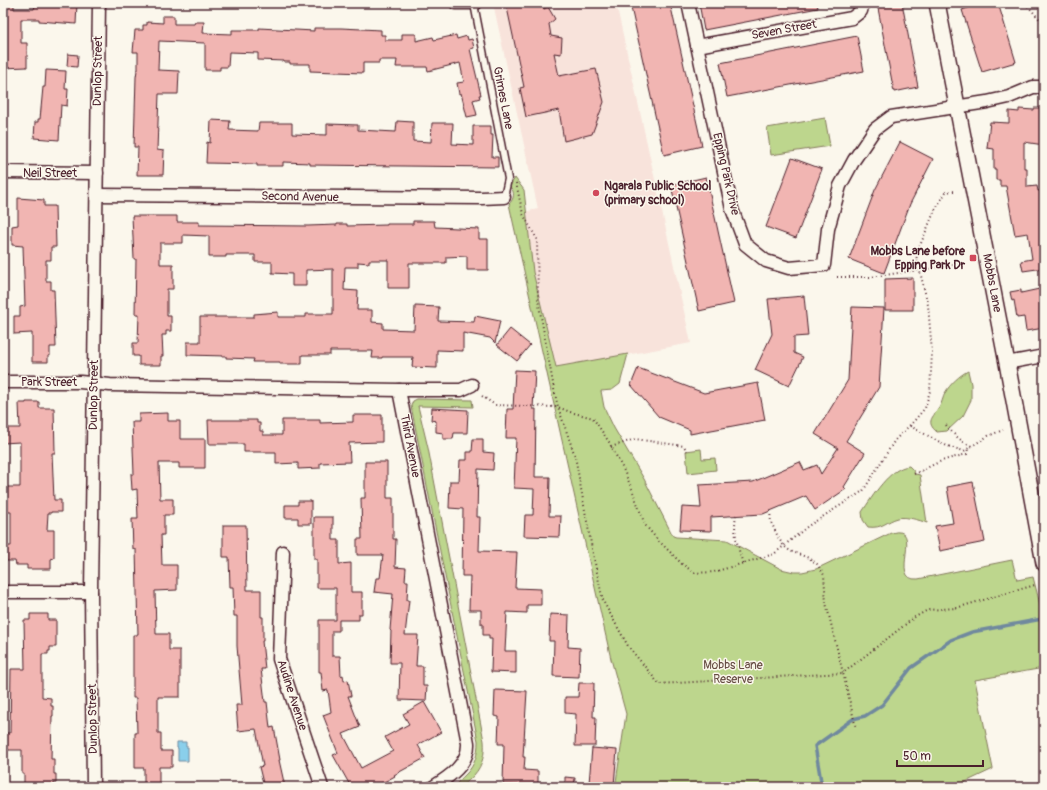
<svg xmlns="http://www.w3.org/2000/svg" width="1047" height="790" font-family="Pangolin,sans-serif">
	<rect width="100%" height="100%" fill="#fbf7ec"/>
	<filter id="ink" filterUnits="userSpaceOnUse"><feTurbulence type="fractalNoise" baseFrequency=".025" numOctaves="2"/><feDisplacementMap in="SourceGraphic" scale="8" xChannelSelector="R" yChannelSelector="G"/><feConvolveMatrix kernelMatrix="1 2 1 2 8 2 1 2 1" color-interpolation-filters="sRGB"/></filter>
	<g filter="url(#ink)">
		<polygon fill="#f8e3db" points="493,3 616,3 691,343 556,368 519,213 538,209"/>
		<g fill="#bdd68d" stroke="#847a5c">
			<polygon points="825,118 830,146 771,155 767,128"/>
			<path d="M 515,178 L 524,190 L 533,272 L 556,367 L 628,354 L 620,384 L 612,390 L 601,391 L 604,407 L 614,428 L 644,479 L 673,536 L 676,537 L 727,540 L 781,569 L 794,572 L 802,572 L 816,569 L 891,533 C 926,523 887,582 918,579 L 1012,560 L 1017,580 L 1033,577 L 1044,620 L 1044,668 L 975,680 L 993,769 L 955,787 L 617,787 L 616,782 L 626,714 L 611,659 L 509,204 C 513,200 515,195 512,189 L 509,187 Z"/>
			<path d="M 968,371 L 971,384 L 971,400 L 963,416 L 947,431 L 937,432 C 925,422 933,417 939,408 C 942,403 943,397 945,393 C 950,384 960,375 968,371 Z"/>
			<path d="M 417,399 L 472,400 L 473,407 L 418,406 L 428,448 L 484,741 C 485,753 483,765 474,775 C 471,779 466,782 462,787 L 455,787 C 458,781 461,779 466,774 C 475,765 478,754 478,741 L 411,406 L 413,401 Z"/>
			<polygon points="701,449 702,459 715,458 716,470 688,473 686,451"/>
			<path d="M 909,466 L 913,470 L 915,474 L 920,475 L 927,523 C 920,520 904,516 898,518 C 886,521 883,529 868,527 L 863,520 L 862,512 C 873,496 889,468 909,466 Z"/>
		</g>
		<polygon fill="#8acfeb" stroke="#70899e" points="177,742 186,742 186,747 188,747 188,761 178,761 178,748 177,748"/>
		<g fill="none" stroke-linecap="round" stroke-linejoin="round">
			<polyline stroke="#70899e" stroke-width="3.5" points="822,787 815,746 853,719 865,716 882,705 911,668 951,640 972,632 1042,619"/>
		</g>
		<g fill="#f1b5b2" stroke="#4a1f2b">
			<polygon points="3,3 14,3 14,9 34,9 35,6 43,6 43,3 77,3 76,24 39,21 39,19 21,19 21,43 27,43 27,67 3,68"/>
			<polygon points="506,3 543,3 544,9 548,7 555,19 549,24 551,36 562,38 561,54 554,53 559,76 596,69 604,102 592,134 564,141 559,110 526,117 520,88 524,87"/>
			<polygon points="630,3 670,3 702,146 664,155"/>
			<polygon points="699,3 817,3 818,8 704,30"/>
			<polygon points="877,3 902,3 918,87 894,92"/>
			<polygon points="982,3 998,3 1016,62 982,72 962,10"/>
			<polygon points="163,16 174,16 174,24 194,24 195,22 204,22 203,33 232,34 232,30 259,30 259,28 314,31 314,28 341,28 381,30 381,35 385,35 385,40 402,40 402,34 416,34 416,41 433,37 434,40 456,35 457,39 467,36 468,40 472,39 474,48 470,49 481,95 479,95 480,98 473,100 477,115 467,117 461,93 459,94 457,83 464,82 460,63 428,71 427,67 396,67 397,60 379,60 379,63 363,63 363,73 310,71 310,64 290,64 290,62 284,62 284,61 258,60 258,53 229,52 228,67 220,67 220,70 205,70 205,43 159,41 158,70 179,71 178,94 159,94 157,150 164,151 163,175 137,175 138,147 134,147 136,77 137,70 138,70 138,52 133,52 135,30 143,30 143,25 147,25 147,22 163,23"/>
			<polygon points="857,36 864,71 727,97 720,63"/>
			<polygon points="68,54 78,55 77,67 67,66"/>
			<polygon points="46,70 66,71 65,89 68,89 67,106 61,105 59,140 34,138 35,122 38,122 38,119 40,119 43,87 45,87"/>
			<polygon points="1034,108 1044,108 1044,145 1024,142 1024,168 1027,168 1027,187 1037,186 1038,191 1043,190 1044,199 1044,268 1023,271 1021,261 1032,259 1028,233 1015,235 1006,186 1000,186 1000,180 996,180 996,169 994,169 994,149 987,148 990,122 1009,123 1009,111 1019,112 1019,109 1034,110"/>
			<polygon points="211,120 230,121 229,130 258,131 259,123 292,123 292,134 327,135 327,124 358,125 358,130 396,132 397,121 413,122 413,141 431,142 432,123 453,123 452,144 473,145 473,126 491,126 491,135 493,135 492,157 498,157 498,167 310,165 310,163 283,162 283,166 257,166 257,164 206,163 207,142 210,143"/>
			<polygon points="900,142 933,159 910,204 884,273 849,259 875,190"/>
			<polygon points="792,158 822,169 796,238 766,227"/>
			<polygon points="706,177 734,303 699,311 671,185"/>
			<polygon points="18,198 44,200 44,206 55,206 56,247 51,247 51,260 46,260 46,281 51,281 51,290 54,290 56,347 50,347 50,356 48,356 48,362 32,362 32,333 14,334 14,316 20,316 20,307 25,306 23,246 12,245 12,226 18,225"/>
			<polygon points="132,216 177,216 177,222 199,222 199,225 308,226 337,225 337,224 347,224 347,226 387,225 387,224 413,224 413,221 434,221 435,227 479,229 479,239 488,239 488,270 467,270 467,256 446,257 446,263 409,263 409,288 388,288 388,260 369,260 369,263 358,262 358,267 345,267 344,290 358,291 357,310 372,310 372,322 383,323 383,329 414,330 415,306 439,307 438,321 474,322 475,316 500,321 495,343 490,338 463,333 463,351 437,350 437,368 412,367 413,357 382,357 382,358 372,358 373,351 330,351 330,355 302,355 302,364 280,364 280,362 253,362 254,359 226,358 226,356 187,355 187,342 200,342 200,317 254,317 254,314 278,312 278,317 306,317 306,314 333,314 333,269 306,270 306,286 292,286 292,274 272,273 272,262 255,262 255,255 226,255 226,257 209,257 209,236 183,235 183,243 160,243 160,264 173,264 173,289 167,289 167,316 171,316 171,331 166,331 166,335 162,335 163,356 161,356 161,365 139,365 139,356 133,356 133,343 138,343 139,314 135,314 136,259 134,259"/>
			<polygon points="913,278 913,310 885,310 885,279"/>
			<polygon points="1044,288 1044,328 1026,331 1024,317 1017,318 1014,300 1012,301 1010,292 1021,290 1021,293"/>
			<polygon points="804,296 808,336 794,337 794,353 803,357 789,386 755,370 772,334 768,299"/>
			<polygon points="852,307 884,308 879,387 846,441 865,453 844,487 846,489 815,510 806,496 763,514 711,517 711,531 680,530 682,507 701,508 699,485 753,482 800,462 804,470 817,465 821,474 838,448 815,434 848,380"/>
			<polygon points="510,329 530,345 517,361 497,345"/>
			<polygon points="638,368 704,393 758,383 765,420 690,434 690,430 659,417 631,385"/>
			<polygon points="515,370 535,371 533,409 536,409 535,477 550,477 549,516 561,516 560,537 524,536 525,515 533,515 534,489 514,488 516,438 506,438 507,409 513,409"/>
			<polygon points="26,402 39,402 39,408 54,408 55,453 52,453 54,500 61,500 61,512 51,512 51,513 48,513 47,530 54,530 54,558 51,559 51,569 27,569 27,565 16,565 15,561 6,561 6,546 11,546 11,512 3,512 3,487 20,487 20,442 3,443 3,428 20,428 19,403 26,403"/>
			<polygon points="432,408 468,410 467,433 454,433 453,439 443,439 443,433 436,432 436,421 431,420"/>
			<polygon points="168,413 168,421 180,421 180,439 205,439 205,468 179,468 179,463 159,463 160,499 173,499 173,515 164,515 164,535 161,535 162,565 177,565 177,590 155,591 156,634 169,634 169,650 180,650 180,697 158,697 158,733 161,733 161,751 172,751 172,767 159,767 159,787 144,787 144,768 135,768 135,733 137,733 136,698 133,698 133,635 138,635 136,549 133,550 132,519 138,519 137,489 132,490 131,474 134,474 132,422 139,422 139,414"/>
			<polygon points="353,415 382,415 382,442 349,443 350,462 320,463 320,468 298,469 298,463 276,464 276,452 244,452 244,444 209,444 208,420 257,420 257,423 260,423 260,431 263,431 263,435 282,435 282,420 320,420 320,423 353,422"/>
			<polygon points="473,439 483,439 483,452 494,453 493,470 478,469 477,517 480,517 479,551 517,552 515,588 541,589 541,605 527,605 527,613 507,612 505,651 516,651 516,673 491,672 492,639 489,639 489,635 483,635 483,624 481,624 481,610 469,610 470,576 462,576 463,509 449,508 450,481 459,481 460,460 467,460 467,452 472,452"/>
			<polygon points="365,462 387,462 387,498 393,498 393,539 396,539 395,567 406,568 405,581 408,581 407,600 409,600 405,635 418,635 416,666 423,666 423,686 427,686 426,701 399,700 400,663 390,663 391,631 390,630 393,594 374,592 376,578 380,578 383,555 357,555 357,539 362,539 361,498 365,498"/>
			<polygon points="973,482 985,542 940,551 935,526 953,523 947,487"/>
			<polygon points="298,501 311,501 311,524 298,524 298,518 285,518 285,505 298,505"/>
			<polygon points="314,517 333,517 333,540 339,540 339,564 351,563 351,592 362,592 362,614 359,614 359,620 339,620 339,631 332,631 332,656 340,656 341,676 343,675 344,681 348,680 351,696 348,696 360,727 343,734 361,768 393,751 385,737 409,724 403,714 424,702 441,732 418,745 425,758 394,775 395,776 375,787 351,787 333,755 338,753 323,715 331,712 328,690 323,691 321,672 319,672 319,620 336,620 336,588 317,588 317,559 314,559"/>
			<polygon points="223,525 246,525 247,590 261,590 261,617 263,617 263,641 262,641 265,669 261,669 265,702 267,702 270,728 274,727 280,760 279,760 285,787 264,787 259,767 263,766 256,729 238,731 236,705 242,705 237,646 237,616 234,616 233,587 230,587 229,557 223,557"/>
			<polygon points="30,614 48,614 48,620 56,620 56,647 50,647 50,651 48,651 48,654 42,654 42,697 51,698 51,706 53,706 53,716 52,716 51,759 54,759 54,774 56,774 56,783 54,783 54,786 24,786 24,774 22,774 22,750 3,750 3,733 10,733 11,669 25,669 24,620 30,620"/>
			<polygon points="550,614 569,615 568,647 580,648 579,677 553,676 554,641 549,641"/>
			<polygon points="579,683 594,683 593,717 596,717 595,746 575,746 576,714 565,713 565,697 578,697"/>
			<polygon points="495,690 527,691 523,757 525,757 524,770 538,771 538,785 503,784 504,744 498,744 499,717 494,716"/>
			<polygon points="592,748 617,750 614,785 589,783"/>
			<polygon points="565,777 575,778 574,787 565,787"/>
		</g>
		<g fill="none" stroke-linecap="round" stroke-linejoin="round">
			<g stroke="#4a1f2b" stroke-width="9">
				<polyline id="service" points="476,3 475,9 508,179 504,197"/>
			</g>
			<g stroke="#4a1f2b" stroke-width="15">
				<g id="minor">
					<polyline points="456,3 476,3"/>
					<polyline points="688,3 732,209 745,244 766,261 789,268 824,265 828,229 840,186 854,160 875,129 891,117 987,102 1009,97 1033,87 1044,87"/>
					<polyline points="697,46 852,18 861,11 863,3"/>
					<polyline points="3,172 97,173"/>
					<polyline points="97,195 482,198 504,197"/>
					<polyline points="1007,363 1044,356"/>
					<polyline points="3,382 80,382 110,385 399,390 461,390 472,385"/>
					<path d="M 399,390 L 468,743 C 469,764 449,777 433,787"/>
					<polyline points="283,552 279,659 322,787"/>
					<polyline points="3,592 91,592"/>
					<polyline points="93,787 91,592 99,3"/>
				</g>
			</g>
			<g stroke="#4a1f2b" stroke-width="18">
				<polyline id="tertiary" points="937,3 1007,363 1044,563"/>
			</g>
			<g stroke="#4a1f2b" stroke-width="2" stroke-dasharray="1 3" stroke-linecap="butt">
				<polyline points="1025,3 1044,24"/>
				<polyline points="516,183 523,214 537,239 538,300 554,389 558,407 575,456 592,549 603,601 628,646 659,684 843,673 856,728"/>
				<polyline points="837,277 871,277 967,263"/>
				<polyline points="482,396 495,405 558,407 570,412 593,418 609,442 623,469 632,489 645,525 657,539 682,564 695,573 714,572 774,554 808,526 863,491 895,440 914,421 925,408 930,391 932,352 928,305 916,255 935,210 946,192 954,191"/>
				<path d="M 946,425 C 953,434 961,442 972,446"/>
				<polyline points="910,426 947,446 964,451 988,436 1003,430"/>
				<polyline points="611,447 635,439 684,446 687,451"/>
				<path d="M 914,474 C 922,471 928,467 935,464 C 945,459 956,457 967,454 L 968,448"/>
				<polyline points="770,511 771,522 779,539 784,546 790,551 809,558 817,564 824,575 826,603 843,673 915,617 928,610 956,608 1035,585"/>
				<path d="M 736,515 C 733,533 738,547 743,564"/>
			</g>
			<use href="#service" stroke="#fbf7ec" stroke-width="6"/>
			<use href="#minor" stroke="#fbf7ec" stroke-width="12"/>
			<use href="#tertiary" stroke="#fbf7ec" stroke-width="15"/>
		</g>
	</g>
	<g fill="#d1495b" stroke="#fbf7ec" stroke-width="1.5">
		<circle cx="596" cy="193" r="4"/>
		<rect x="969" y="254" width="8" height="8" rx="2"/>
	</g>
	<g text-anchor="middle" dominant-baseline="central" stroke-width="3" stroke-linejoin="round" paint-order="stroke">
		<g font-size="12" fill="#4a1f2b" stroke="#fbf7ec">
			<text transform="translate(784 30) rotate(-10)">Seven Street</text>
			<text transform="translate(98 71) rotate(-89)">Dunlop Street</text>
			<text transform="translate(503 98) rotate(79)">Grimes Lane</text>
			<text x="50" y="173">Neil Street</text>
			<text transform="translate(726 174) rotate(77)">Epping Park Drive</text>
			<text transform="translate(300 197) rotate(1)">Second Avenue</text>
			<text transform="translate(992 283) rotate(79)">Mobbs Lane</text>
			<text x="49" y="382">Park Street</text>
			<text transform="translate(94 395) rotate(-89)">Dunlop Street</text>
			<text transform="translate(410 446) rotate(79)">Third Avenue</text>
			<text transform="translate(292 695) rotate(72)">Audine Avenue</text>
			<text transform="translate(93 719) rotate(-91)">Dunlop Street</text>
		</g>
		<g font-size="12" font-weight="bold" fill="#4a1f2b" stroke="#fbf7ec" text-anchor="start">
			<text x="604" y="186">Ngarala Public School<tspan x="604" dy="14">(primary school)</tspan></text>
			<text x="965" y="251" text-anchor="end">Mobbs Lane before<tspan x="965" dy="14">Epping Park Dr</tspan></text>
		</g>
		<g font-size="12" fill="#674d44" stroke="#fbf7ec">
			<text x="733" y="665">Mobbs Lane<tspan x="733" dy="14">Reserve</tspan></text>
		</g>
	</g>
	<rect width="1047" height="790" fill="none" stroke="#fbf7ec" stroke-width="16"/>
	<rect x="8" y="8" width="1031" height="774" fill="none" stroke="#4a1f2b" stroke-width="1.5" filter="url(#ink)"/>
	<path d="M897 760v6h86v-6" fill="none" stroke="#4a1f2b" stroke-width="2"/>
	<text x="903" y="760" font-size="12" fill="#4a1f2b" stroke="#fbf7ec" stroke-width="3" paint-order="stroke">50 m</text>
</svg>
